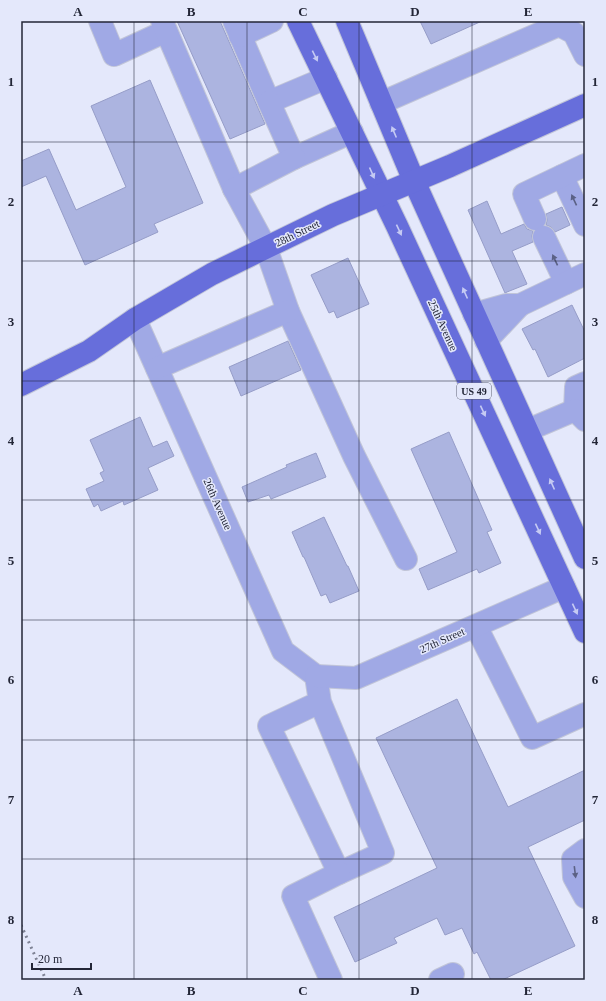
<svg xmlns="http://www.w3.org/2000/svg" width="606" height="1001" font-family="Georgia,serif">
	<rect width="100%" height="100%" fill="#e4e8fb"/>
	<g fill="#acb4e0" stroke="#969dc8">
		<polygon points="177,21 220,21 265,124 230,139"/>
		<polygon points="420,21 482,21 431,44"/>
		<polygon points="150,80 203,203 154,224 158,232 85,265 46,176 21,187 21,161 49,149 76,210 126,187 91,106"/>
		<polygon points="487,201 501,234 524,224 527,229 533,231 532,236 533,242 512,251 527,284 507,292 505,293 468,210"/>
		<polygon points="562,207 570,225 555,232 551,227 546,225 547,220 546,214"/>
		<polygon points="348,258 369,304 337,318 334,311 329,313 311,275"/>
		<polygon points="572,305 585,332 585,358 548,377 535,349 533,350 522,329"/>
		<polygon points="288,341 301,370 241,396 229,367"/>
		<polygon points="140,417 153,447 167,441 174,456 148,468 158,490 124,505 123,501 101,511 98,504 94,507 86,489 104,481 100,473 104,471 90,440"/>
		<polygon points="449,432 492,530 487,532 501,563 479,573 477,569 428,590 419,569 457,552 411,449"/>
		<polygon points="316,453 326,477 271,499 269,495 248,502 242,487 287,467 286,465"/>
		<polygon points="324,517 347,566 348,566 359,591 330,603 326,594 321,596 304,557 303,557 292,532"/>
		<polygon points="457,699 508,807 585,770 585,820 528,847 575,946 502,980 491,980 477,952 474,954 462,928 445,935 437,918 394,938 397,943 355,962 334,917 437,868 376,738"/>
	</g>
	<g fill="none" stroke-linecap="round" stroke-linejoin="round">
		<g stroke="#c1c5d8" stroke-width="24">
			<g id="minor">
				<polyline points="100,21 114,55 166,31"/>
				<polyline points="162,21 234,189"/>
				<polyline points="234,21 269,102 326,78"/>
				<polyline points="240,36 272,21"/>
				<polyline points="269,102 294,158 352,132"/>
				<polyline points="381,103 559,25 574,33 585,55"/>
				<polyline points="294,158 234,189 266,248 288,311 354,456 406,559"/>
				<polyline points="562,176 585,225"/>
				<polyline points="535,219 524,194 585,165"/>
				<polyline points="544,237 566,283"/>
				<polyline points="520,305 585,274"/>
				<polyline points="474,314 506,305 520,305 486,341"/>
				<polyline points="135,319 283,651 316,676"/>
				<polyline points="157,368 288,311"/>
				<polyline points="585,383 576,387 575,410 585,420"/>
				<polyline points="528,430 575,410"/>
				<polyline points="476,626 532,738 585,714"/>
				<polyline points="316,676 320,702 383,853 339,873 269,726 320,702"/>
				<polyline points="316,676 356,678 564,587"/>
				<polyline points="585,850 573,859 574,877 585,897"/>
				<polyline points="331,980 293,896 339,873"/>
				<polyline points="440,980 453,974"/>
			</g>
		</g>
		<g stroke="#c1c5d8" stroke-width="24">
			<g id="major">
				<polyline points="298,21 397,226 585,632"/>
				<polyline points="347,21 414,181 585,558"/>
				<polyline points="21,385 89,351 135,319 212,274 333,215 450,166 585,105"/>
			</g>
		</g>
		<use href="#minor" stroke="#a0a9e5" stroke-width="22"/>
		<use href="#major" stroke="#676edb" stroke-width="22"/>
		<polyline stroke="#7e8294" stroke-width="3" stroke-dasharray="2 4" stroke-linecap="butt" points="21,925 46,980"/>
	</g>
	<defs><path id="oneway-solid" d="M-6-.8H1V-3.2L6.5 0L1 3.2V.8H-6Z"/></defs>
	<g fill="#c5caf3">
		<use href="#oneway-solid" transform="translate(315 56) rotate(64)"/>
		<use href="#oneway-solid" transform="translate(394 132) rotate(-113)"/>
		<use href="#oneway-solid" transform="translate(372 173) rotate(66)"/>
		<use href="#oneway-solid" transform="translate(399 230) rotate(65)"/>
		<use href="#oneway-solid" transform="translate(465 293) rotate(-114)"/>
		<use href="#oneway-solid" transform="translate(483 411) rotate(65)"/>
		<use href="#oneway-solid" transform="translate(552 484) rotate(-114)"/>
		<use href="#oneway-solid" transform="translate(538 529) rotate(65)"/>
		<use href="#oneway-solid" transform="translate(575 609) rotate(65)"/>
	</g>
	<g fill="#5b6185">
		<use href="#oneway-solid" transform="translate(574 200) rotate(-115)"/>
		<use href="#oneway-solid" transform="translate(555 260) rotate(-115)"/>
		<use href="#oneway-solid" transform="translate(575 872) rotate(83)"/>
	</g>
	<path fill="none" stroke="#232637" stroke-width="1" stroke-opacity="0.55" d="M 134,21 L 134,980M 247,21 L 247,980M 359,21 L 359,980M 472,21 L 472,980M 21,142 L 585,142M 21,261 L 585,261M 21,381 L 585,381M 21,500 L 585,500M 21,620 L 585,620M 21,740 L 585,740M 21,859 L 585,859"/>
	<g text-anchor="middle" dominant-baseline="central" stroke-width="3" stroke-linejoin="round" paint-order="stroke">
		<rect fill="#e4e8fb" stroke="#5d6072" stroke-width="1" x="457" y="383" width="34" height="16" rx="3"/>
		<g font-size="10" font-weight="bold" fill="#232637">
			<text x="474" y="391">US 49</text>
		</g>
		<g font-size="11" fill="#232637" stroke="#e4e8fb">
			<text transform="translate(297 233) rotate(-26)">28th Street</text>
			<text transform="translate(443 325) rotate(65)">25th Avenue</text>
			<text transform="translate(218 504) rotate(66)">26th Avenue</text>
			<text transform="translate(442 640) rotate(-24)">27th Street</text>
		</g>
	</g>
	<rect width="606" height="1001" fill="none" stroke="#e4e8fb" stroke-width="44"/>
	<path d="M32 963v6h59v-6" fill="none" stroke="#232637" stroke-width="2"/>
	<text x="38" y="963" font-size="12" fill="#232637" stroke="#e4e8fb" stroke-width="3" paint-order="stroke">20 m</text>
	<rect x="22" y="22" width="562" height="957" fill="none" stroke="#232637" stroke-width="1.5"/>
	<g font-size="13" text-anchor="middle" font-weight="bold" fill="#232637">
		<text x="78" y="16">A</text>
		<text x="191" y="16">B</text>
		<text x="303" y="16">C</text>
		<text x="415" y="16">D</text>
		<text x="528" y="16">E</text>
		<text x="11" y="86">1</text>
		<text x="595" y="86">1</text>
		<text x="11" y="206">2</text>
		<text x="595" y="206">2</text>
		<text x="11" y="326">3</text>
		<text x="595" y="326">3</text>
		<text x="11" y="445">4</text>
		<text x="595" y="445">4</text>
		<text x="11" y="565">5</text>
		<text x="595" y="565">5</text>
		<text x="11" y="684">6</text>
		<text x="595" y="684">6</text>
		<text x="11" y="804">7</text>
		<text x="595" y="804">7</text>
		<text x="11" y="924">8</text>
		<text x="595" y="924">8</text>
		<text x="78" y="995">A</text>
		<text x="191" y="995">B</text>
		<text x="303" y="995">C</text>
		<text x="415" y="995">D</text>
		<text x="528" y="995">E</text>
	</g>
</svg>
